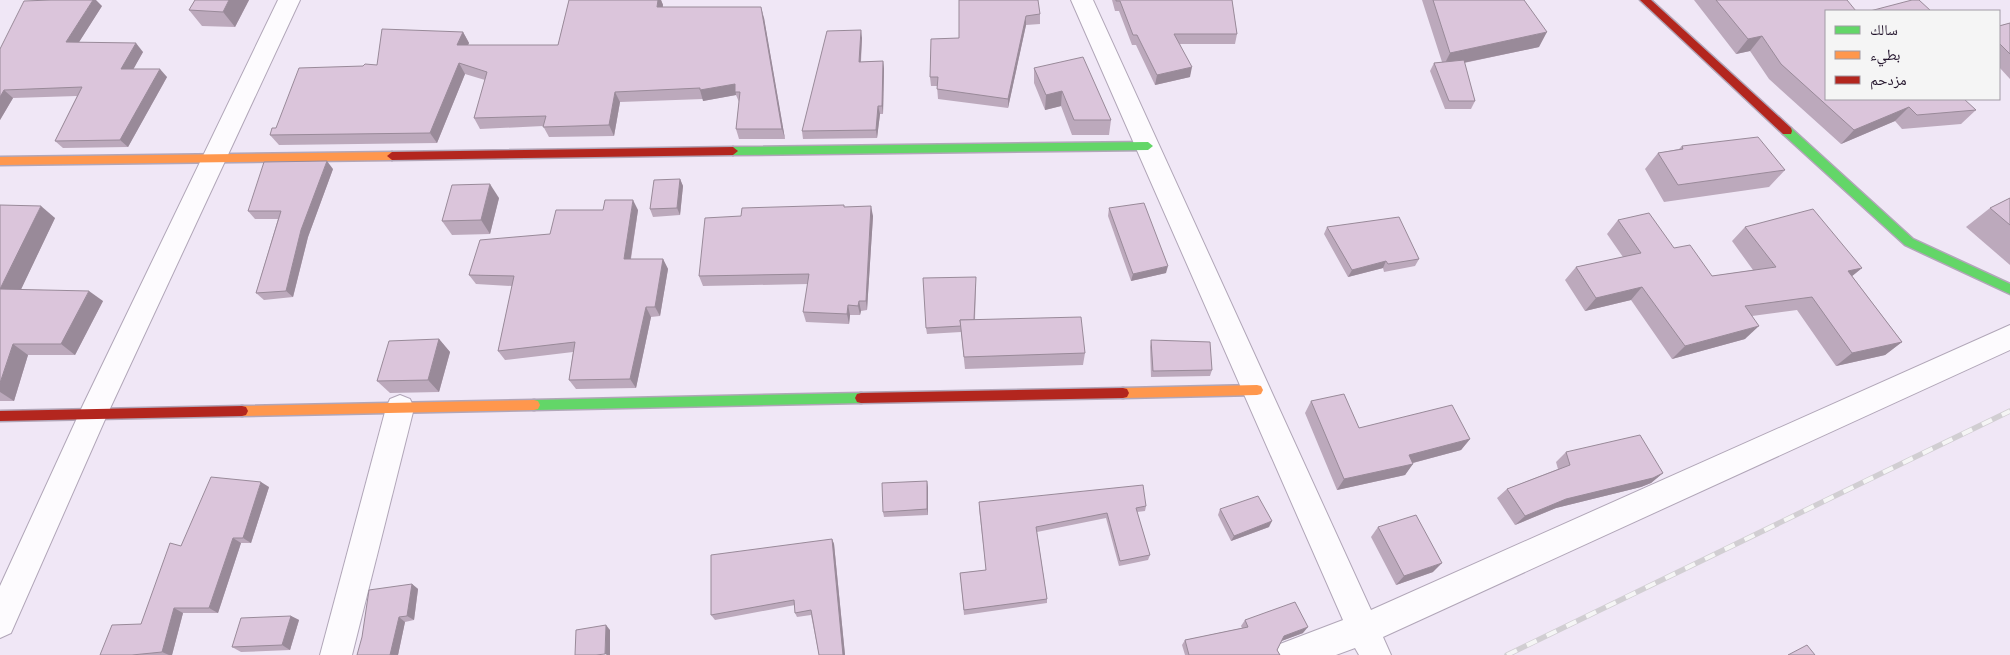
<svg xmlns="http://www.w3.org/2000/svg" width="2010" height="655" font-family="'Fira Sans Condensed','Noto Naskh Arabic',sans-serif">
	<rect width="100%" height="100%" fill="#f0e7f6"/>
	<g fill="none" stroke-linecap="round" stroke-linejoin="round">
		<g stroke="#b1a6b8" stroke-width="2">
			<g id="street">
				<polygon points="278,0 300,0 107,415 11,633 0,638 0,586 83,405"/>
				<polygon points="1071,0 1093,0 1371,610 2010,325 2010,350 1383,637 1391,655 1359,655 1355,648 1336,655 1275,655 1280,644 1343,620"/>
				<polygon points="400,395 410,399 414,408 352,655 320,655 386,408 390,399"/>
			</g>
		</g>
		<g stroke="#b1a6b8" stroke-width="3">
			<g id="fast">
				<polygon points="1787,127 1791,128 1913,239 2010,284 2010,294 1905,245 1783,134 1782,131 1783,128"/>
				<polygon points="1148,142 1153,146 1148,150 733,155 728,151 733,147"/>
				<polygon points="861,393 865,394 867,398 865,402 861,403 534,410 530,409 528,405 530,401 534,400"/>
			</g>
		</g>
		<g stroke="#b1a6b8" stroke-width="3">
			<g id="slow">
				<polygon points="392,152 397,156 392,160 0,165 0,157"/>
				<polygon points="1257,385 1261,386 1263,390 1261,394 1257,395 1123,398 1119,397 1117,393 1119,389 1123,388"/>
				<polygon points="534,400 538,401 540,405 538,409 534,410 242,416 238,415 236,411 238,407 242,406"/>
			</g>
		</g>
		<g stroke="#b1a6b8" stroke-width="3">
			<g id="jam">
				<polygon points="1640,0 1651,0 1791,128 1792,131 1791,134 1783,134"/>
				<polygon points="733,147 738,151 733,155 392,160 387,156 392,152"/>
				<polygon points="1123,388 1127,389 1129,393 1127,397 1123,398 861,403 857,402 855,398 857,394 861,393"/>
				<polygon points="242,406 246,407 248,411 246,415 242,416 0,421 0,411"/>
			</g>
		</g>
		<use href="#street" fill="#fdfbfe" fill-rule="evenodd"/>
		<use href="#fast" fill="#63d668" fill-rule="evenodd"/>
		<use href="#slow" fill="#ff974d" fill-rule="evenodd"/>
		<use href="#jam" fill="#b3261e" fill-rule="evenodd"/>
		<g stroke="#d1ced2" stroke-width="5.5">
			<polyline id="rail" points="1507,655 2010,411"/>
		</g>
		<use href="#rail" stroke="#f5f5f5" stroke-width="4" stroke-dasharray="11" stroke-linecap="butt"/>
	</g>
	<g fill="#bca9bc">
		<polygon points="195,0 249,0 235,27 202,26 189,10"/>
		<polygon points="569,0 661,0 663,5 663,7 764,18 785,139 739,139 736,129 739,102 736,95 703,101 703,99 620,102 614,136 549,137 543,126 480,129 474,118 485,80 465,74 437,143 279,145 270,135 276,128 363,66 377,65 463,32 469,43 468,45 558,45"/>
		<polygon points="959,0 1040,14 1040,24 1026,25 1008,108 938,99 937,86 931,86 930,77 959,38"/>
		<polygon points="1112,0 1232,0 1237,34 1235,44 1180,44 1190,77 1155,85 1136,45 1132,45 1119,11 1115,11"/>
		<polygon points="1422,0 1524,0 1539,47 1464,63 1475,101 1471,109 1445,109 1430,71 1434,63 1442,62"/>
		<polygon points="1694,0 1847,0 1826,11 1976,110 1961,124 1902,129 1895,121 1841,144 1769,79 1750,51 1736,54"/>
		<polygon points="102,6 79,42 143,52 133,69 167,77 128,147 63,148 55,141 77,96 13,98 0,120 0,49"/>
		<polygon points="2010,23 2010,79 1999,67 1999,26"/>
		<polygon points="862,38 861,62 883,61 884,69 883,114 880,114 877,138 803,139 802,131"/>
		<polygon points="1034,68 1111,120 1109,135 1072,135 1061,106 1045,110 1034,83"/>
		<polygon points="1682,146 1785,170 1769,187 1664,202 1645,169 1658,153 1679,149"/>
		<polygon points="333,169 308,237 293,297 264,300 256,293 278,219 255,219 248,211"/>
		<polygon points="680,179 683,186 680,215 653,217 650,209"/>
		<polygon points="499,198 490,234 452,235 442,221"/>
		<polygon points="2010,198 2010,265 1966,227 1990,208"/>
		<polygon points="0,205 55,218 21,289 103,301 75,355 28,355 14,401 0,401"/>
		<polygon points="844,207 873,216 867,310 861,311 860,315 850,315 849,324 806,322 803,312 808,284 703,286 699,276 741,216"/>
		<polygon points="1109,208 1166,273 1131,281 1108,216"/>
		<polygon points="638,210 631,259 663,259 668,269 660,316 651,317 636,388 576,389 569,380 573,352 505,360 498,351 512,286 476,284 469,275 550,234"/>
		<polygon points="1618,220 1674,248 1712,276 1753,270 1732,241 1745,227 1862,268 1852,276 1902,342 1885,355 1836,366 1797,310 1752,316 1745,339 1672,359 1631,300 1585,311 1565,280 1576,267 1623,257 1607,234"/>
		<polygon points="1327,227 1419,259 1415,266 1384,272 1383,268 1348,277 1324,234"/>
		<polygon points="976,284 975,320 1085,353 1083,365 965,369 961,332 927,334 926,328"/>
		<polygon points="439,339 450,352 439,392 390,393 377,381"/>
		<polygon points="1151,340 1212,370 1210,376 1151,377 1150,347"/>
		<polygon points="1311,401 1359,428 1470,439 1461,450 1413,463 1405,475 1337,490 1305,413"/>
		<polygon points="1566,452 1663,473 1651,483 1641,487 1556,508 1515,525 1497,498 1507,489 1558,469 1556,462"/>
		<polygon points="269,487 251,543 241,543 218,613 183,613 172,655 100,655 141,624 181,546"/>
		<polygon points="928,487 928,515 884,517 883,512"/>
		<polygon points="1146,506 1145,511 1137,512 1150,555 1148,560 1119,566 1106,518 1037,532 1047,599 1047,603 964,615 960,573 986,570 979,508"/>
		<polygon points="1220,509 1269,527 1231,541 1218,515"/>
		<polygon points="1378,527 1433,572 1396,585 1371,537"/>
		<polygon points="832,539 834,544 845,655 819,655 811,615 797,617 795,613 795,605 715,620 711,615"/>
		<polygon points="412,584 418,589 414,620 405,622 398,655 357,655"/>
		<polygon points="291,616 299,620 290,650 241,652 232,647"/>
		<polygon points="1245,620 1303,633 1281,641 1277,650 1280,655 1185,655 1182,645 1185,640 1242,628 1241,626"/>
	</g>
	<g fill="#998a99">
		<polygon points="93,0 96,0 102,6 74,50 66,42"/>
		<polygon points="229,0 249,0 235,27 223,12"/>
		<polygon points="658,0 661,0 663,5 660,18 657,7"/>
		<polygon points="761,7 764,18 785,139 782,129"/>
		<polygon points="1026,16 1026,25 1008,108 1008,99"/>
		<polygon points="861,30 862,38 860,70 859,62"/>
		<polygon points="463,32 469,43 463,56 457,45"/>
		<polygon points="1547,32 1539,47 1443,67 1450,53"/>
		<polygon points="1762,36 1750,51 1736,54 1748,39"/>
		<polygon points="136,43 143,52 129,77 121,69"/>
		<polygon points="883,61 884,69 883,114 882,106"/>
		<polygon points="459,63 465,74 437,143 430,133"/>
		<polygon points="1192,67 1190,77 1155,85 1157,75"/>
		<polygon points="160,69 167,77 128,147 120,140"/>
		<polygon points="735,84 736,95 703,101 700,90"/>
		<polygon points="4,90 13,98 0,120 0,97"/>
		<polygon points="1062,91 1061,106 1045,110 1046,95"/>
		<polygon points="615,92 620,102 614,136 609,125"/>
		<polygon points="878,106 880,114 877,138 876,130"/>
		<polygon points="1909,107 1895,121 1841,144 1854,130"/>
		<polygon points="327,161 333,169 308,237 293,297 286,291 301,230"/>
		<polygon points="680,179 683,186 680,215 677,208"/>
		<polygon points="490,184 499,198 490,234 481,220"/>
		<polygon points="633,200 638,210 629,269 624,259"/>
		<polygon points="41,206 55,218 16,300 0,289"/>
		<polygon points="871,206 873,216 867,310 866,301"/>
		<polygon points="663,259 668,269 660,316 655,307"/>
		<polygon points="1386,261 1383,268 1348,277 1352,270"/>
		<polygon points="1168,266 1166,273 1131,281 1133,274"/>
		<polygon points="1862,268 1846,281 1848,271"/>
		<polygon points="1642,287 1631,300 1585,311 1596,298"/>
		<polygon points="89,291 103,301 75,355 61,344"/>
		<polygon points="859,301 861,311 860,315 858,306"/>
		<polygon points="848,305 850,315 849,324 847,314"/>
		<polygon points="646,307 651,317 636,388 630,379"/>
		<polygon points="1759,326 1745,339 1672,359 1685,346"/>
		<polygon points="439,339 450,352 439,392 428,380"/>
		<polygon points="1902,342 1885,355 1836,366 1852,353"/>
		<polygon points="13,344 28,355 14,401 0,392 0,383"/>
		<polygon points="1470,439 1461,450 1401,466 1409,455"/>
		<polygon points="1413,464 1405,475 1337,490 1344,479"/>
		<polygon points="1663,473 1651,483 1641,487 1556,508 1515,525 1525,516 1566,499"/>
		<polygon points="927,481 928,487 928,515 927,509"/>
		<polygon points="261,482 269,487 251,543 243,538"/>
		<polygon points="1272,521 1269,527 1231,541 1234,536"/>
		<polygon points="233,538 241,543 218,613 209,608"/>
		<polygon points="832,539 834,544 845,655 843,655"/>
		<polygon points="1442,563 1433,572 1396,585 1404,576"/>
		<polygon points="412,584 418,589 414,620 407,616"/>
		<polygon points="174,608 183,613 172,655 169,655 162,652"/>
		<polygon points="291,616 299,620 290,650 282,645"/>
		<polygon points="399,617 405,622 398,655 390,655"/>
		<polygon points="606,625 610,630 610,655 607,655 605,654"/>
		<polygon points="1308,627 1303,633 1279,642 1284,636"/>
	</g>
	<g fill="#dbc5db" stroke="#998a99">
		<polygon points="51,0 93,0 66,42 136,43 121,69 160,69 120,140 55,141 82,87 4,90 0,97 0,49 24,1"/>
		<polygon points="195,0 229,0 223,12 189,10"/>
		<polygon points="569,0 658,0 657,7 761,7 782,129 736,129 740,92 735,92 735,84 700,90 700,88 615,92 609,125 543,127 546,116 474,118 487,72 459,63 430,133 270,135 272,128 276,128 299,68 363,66 365,64 377,65 382,29 463,32 457,45 558,45"/>
		<polygon points="959,0 1038,0 1040,14 1026,16 1008,99 937,89 938,77 930,77 931,39 959,38"/>
		<polygon points="1116,0 1232,0 1237,34 1174,34 1192,67 1157,75 1137,35 1133,35 1120,1 1116,1"/>
		<polygon points="1433,0 1524,0 1547,32 1450,53"/>
		<polygon points="1716,0 1847,0 1856,11 1826,11 1826,99 1964,99 1976,110 1917,115 1909,107 1854,130 1781,64 1762,36 1748,39"/>
		<polygon points="1912,0 1919,0 1931,11 1870,11"/>
		<polygon points="2010,23 2010,54 1999,43 1999,26"/>
		<polygon points="861,30 859,62 883,61 882,106 878,106 876,130 802,131 827,31"/>
		<polygon points="1083,57 1111,120 1074,120 1062,91 1046,95 1034,68"/>
		<polygon points="1464,60 1475,101 1449,101 1434,63"/>
		<polygon points="1758,137 1785,170 1678,185 1658,153 1683,149 1682,146"/>
		<polygon points="327,161 301,230 286,291 256,293 281,211 248,211 264,162"/>
		<polygon points="680,179 677,208 650,209 654,180"/>
		<polygon points="490,184 481,220 442,221 452,185"/>
		<polygon points="2010,198 2010,225 1990,208"/>
		<polygon points="605,200 633,200 624,259 663,259 655,307 646,307 630,379 569,380 575,342 498,351 514,276 469,275 480,240 550,234 556,210 603,210"/>
		<polygon points="1144,203 1168,266 1133,274 1109,208"/>
		<polygon points="0,205 41,206 0,289 89,291 61,344 13,344 0,383"/>
		<polygon points="844,205 844,207 871,206 866,301 859,301 858,306 848,305 847,314 803,312 809,274 699,276 705,218 741,216 742,208"/>
		<polygon points="1813,209 1862,268 1848,271 1902,342 1852,353 1812,297 1745,306 1759,326 1685,346 1642,287 1596,298 1576,267 1641,253 1618,220 1649,213 1674,248 1690,245 1712,276 1776,267 1745,227"/>
		<polygon points="1399,217 1419,259 1388,264 1386,261 1352,270 1327,227"/>
		<polygon points="976,277 974,320 960,320 961,326 926,328 923,278"/>
		<polygon points="1081,317 1085,353 964,357 960,320"/>
		<polygon points="439,339 428,380 377,381 389,341"/>
		<polygon points="1151,340 1210,342 1212,370 1153,371"/>
		<polygon points="1344,394 1359,428 1452,405 1470,439 1409,455 1413,464 1344,479 1311,401"/>
		<polygon points="1640,435 1663,473 1653,478 1566,499 1525,516 1507,489 1570,465 1566,452"/>
		<polygon points="211,477 261,482 243,538 233,538 209,608 174,608 162,652 132,655 100,655 112,625 141,624 170,543 181,546"/>
		<polygon points="927,481 927,509 883,512 882,483"/>
		<polygon points="1143,485 1146,506 1136,508 1150,555 1120,561 1107,513 1036,527 1047,599 964,610 960,573 986,570 979,502"/>
		<polygon points="1258,496 1272,521 1234,536 1220,509"/>
		<polygon points="1416,515 1442,563 1404,576 1378,527"/>
		<polygon points="832,539 843,655 819,655 811,610 795,613 794,600 711,615 711,555"/>
		<polygon points="412,584 407,616 399,617 390,655 357,655 362,637 369,590"/>
		<polygon points="1295,602 1308,627 1284,636 1277,650 1280,655 1189,655 1185,640 1248,627 1245,620"/>
		<polygon points="291,616 282,645 232,647 241,618"/>
		<polygon points="606,625 605,654 596,655 575,655 576,630"/>
		<polygon points="1807,645 1815,655 1788,655"/>
	</g>
	<rect x="1825" y="10" width="175" height="90" fill="#f5f5f5" stroke="#a19ba5"/>
	<rect x="1835" y="26" width="25" height="8" fill="#63d668" stroke="#a19ba5"/>
	<text x="1870" y="35" font-size="15" fill="#23142c">سالك</text>
	<rect x="1835" y="51" width="25" height="8" fill="#ff974d" stroke="#a19ba5"/>
	<text x="1870" y="60" font-size="15" fill="#23142c">بطيء</text>
	<rect x="1835" y="76" width="25" height="8" fill="#b3261e" stroke="#a19ba5"/>
	<text x="1870" y="85" font-size="15" fill="#23142c">مزدحم</text>
</svg>
